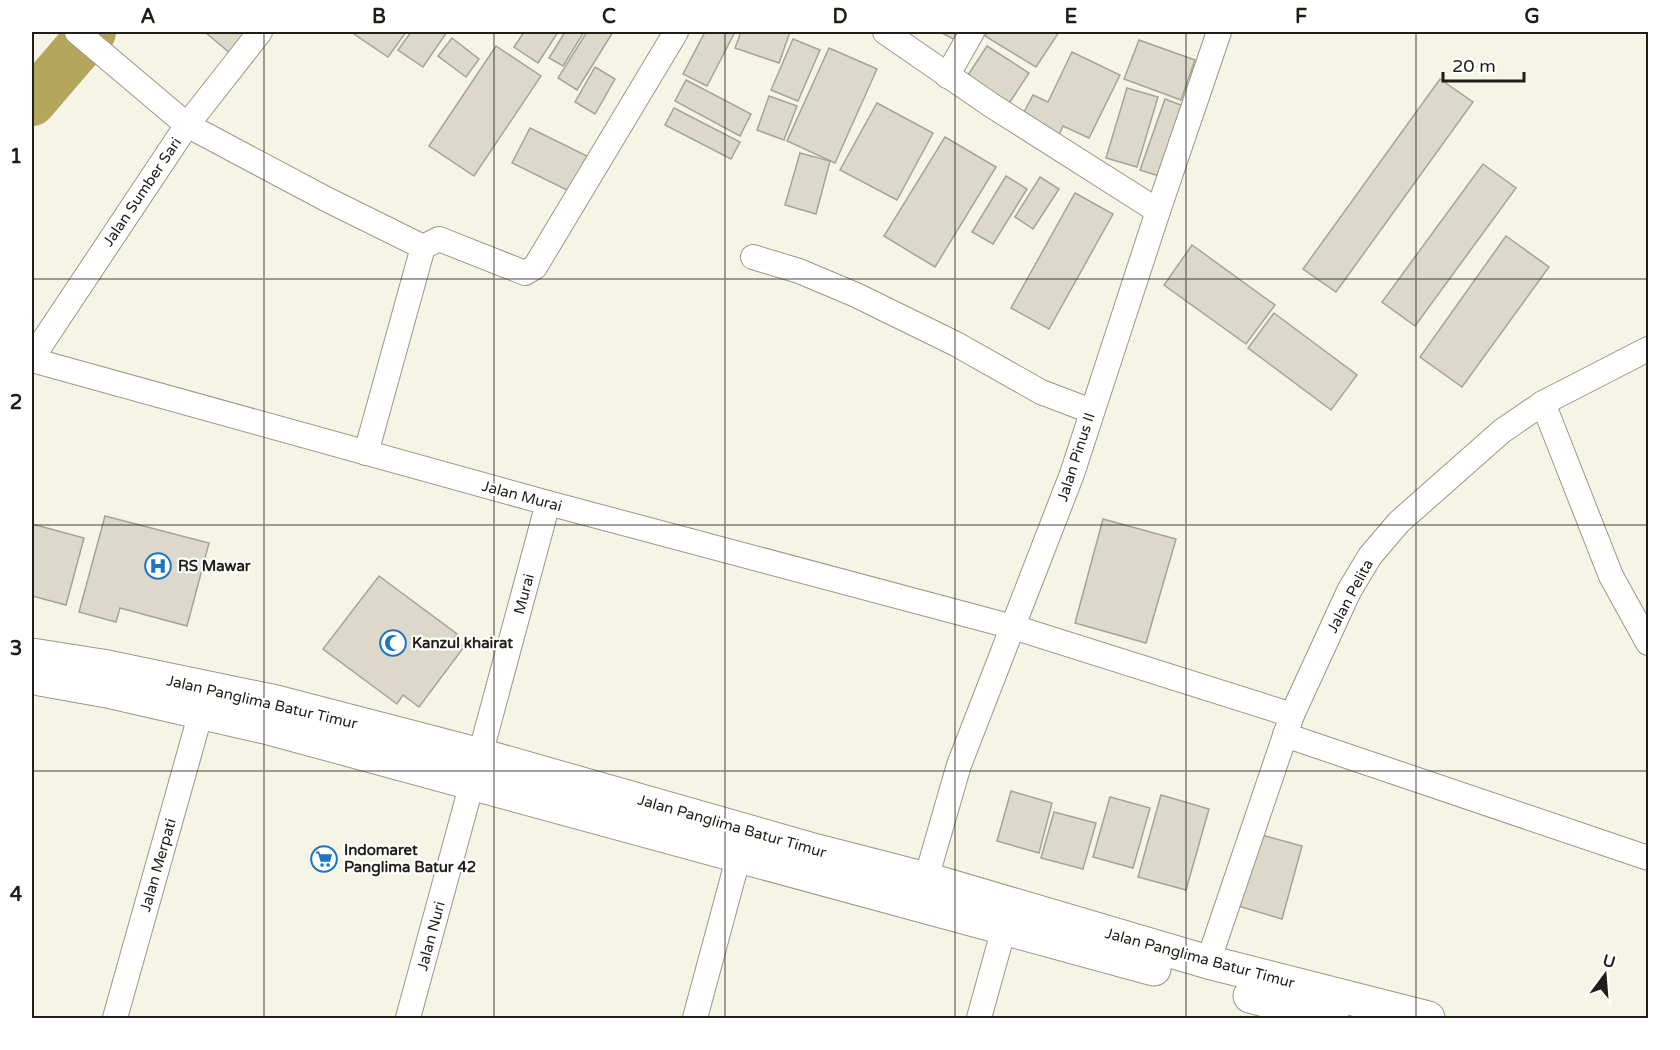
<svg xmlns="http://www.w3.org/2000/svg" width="1680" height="1050" font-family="'Varela Round',sans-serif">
	<rect width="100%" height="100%" fill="#f6f4e4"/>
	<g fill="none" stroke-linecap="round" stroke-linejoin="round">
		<polyline stroke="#b4a75b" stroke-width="48" points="32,102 92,32"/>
	</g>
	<g fill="#dcd9ca" stroke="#a6a495" stroke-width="1.5">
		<polygon points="205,32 250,32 231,54"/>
		<polygon points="351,32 406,32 388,57"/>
		<polygon points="411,32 447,32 423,67 398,50"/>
		<polygon points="524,32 558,32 538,63 514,47"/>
		<polygon points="565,32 584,32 563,66 549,58"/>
		<polygon points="587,32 613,32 577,90 558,78"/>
		<polygon points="705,32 735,32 707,86 683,74"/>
		<polygon points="741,32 790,32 779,63 735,48"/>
		<polygon points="940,32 965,32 959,42"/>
		<polygon points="988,32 1059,32 1036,67 985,36"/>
		<polygon points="452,38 479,59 466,77 438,56"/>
		<polygon points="793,39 820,50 798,101 771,90"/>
		<polygon points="1139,40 1195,60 1181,100 1124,79"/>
		<polygon points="496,46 541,76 474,176 429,146"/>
		<polygon points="987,46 1029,73 1008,105 966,78"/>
		<polygon points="829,48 877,69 835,163 787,141"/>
		<polygon points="1072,52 1120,75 1089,138 1063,126 1057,139 1020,120 1033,95 1048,102"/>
		<polygon points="595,67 615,79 595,114 575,102"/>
		<polygon points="1440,79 1473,102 1336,292 1303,269"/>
		<polygon points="686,80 751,114 740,136 675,101"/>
		<polygon points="1127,88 1158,97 1137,167 1106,158"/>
		<polygon points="769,96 797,106 784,140 757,130"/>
		<polygon points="1165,99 1186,107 1162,177 1140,170"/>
		<polygon points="877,103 933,133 897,200 840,170"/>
		<polygon points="674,108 740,142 731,159 665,125"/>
		<polygon points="530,128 587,156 569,191 512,163"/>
		<polygon points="945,137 996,167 935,267 884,236"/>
		<polygon points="800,153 830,161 816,214 785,205"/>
		<polygon points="1483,164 1516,188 1415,326 1382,302"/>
		<polygon points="1006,176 1027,189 993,244 972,232"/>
		<polygon points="1040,177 1059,189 1033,229 1015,217"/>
		<polygon points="1075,193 1113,214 1049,329 1011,308"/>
		<polygon points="1506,236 1549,267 1462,387 1420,357"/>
		<polygon points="1192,245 1275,305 1246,344 1164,285"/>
		<polygon points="1274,313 1357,375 1331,410 1248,348"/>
		<polygon points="105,516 209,543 187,626 120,608 116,622 79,612"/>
		<polygon points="1103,519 1176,539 1146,643 1075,623"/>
		<polygon points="32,524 84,538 66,605 32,596"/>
		<polygon points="379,576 457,634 453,639 464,647 419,707 403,695 397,704 323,649"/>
		<polygon points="1011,791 1052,803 1039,853 997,841"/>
		<polygon points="1161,795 1209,809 1186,890 1138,877"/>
		<polygon points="1110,797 1150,808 1133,868 1093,857"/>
		<polygon points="1054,812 1096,823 1083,869 1041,858"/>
		<polygon points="1258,834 1302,846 1282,919 1238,906"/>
	</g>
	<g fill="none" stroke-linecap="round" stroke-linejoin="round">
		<g stroke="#9a9889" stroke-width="26">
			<g id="minor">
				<polyline points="77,32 187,125 326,199 423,247 439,239 525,273 535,267 676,32"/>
				<polyline points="885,32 991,105 1158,211"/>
				<polyline points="947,76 972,32"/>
				<polyline points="753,257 799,271 856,295 956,344 1041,392 1091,411"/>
				<polyline points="32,358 187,125 260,32"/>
				<polyline points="32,360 548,503 1013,627 1292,715"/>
				<polyline points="1543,403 1611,576 1648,643"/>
				<polyline points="366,453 423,247"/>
				<polyline points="1285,735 1648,858"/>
				<polyline points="480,755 548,503"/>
				<polyline points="926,879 959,765 1072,474 1158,211 1219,32"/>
				<polyline points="1208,962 1292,715 1349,591 1370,556 1399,522 1502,431 1543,403 1648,349"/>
				<polyline points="115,1018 201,712"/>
				<polyline points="408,1018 472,783"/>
				<polyline points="695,1018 739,855"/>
				<polyline points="979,1018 1004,928"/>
			</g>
		</g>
		<g stroke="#9a9889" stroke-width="35">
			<g id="secondary">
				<polyline points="32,655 102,666 276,702 480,755 817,851 926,879 1208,962 1428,1018"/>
				<polyline points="40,679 107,691 269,728 1154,969"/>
				<polyline points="1250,996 1332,1018"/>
			</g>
		</g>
		<use href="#minor" stroke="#fff" stroke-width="24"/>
		<use href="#secondary" stroke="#fff" stroke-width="33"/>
	</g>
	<path fill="none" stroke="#1f1e19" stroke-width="1.5" stroke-opacity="0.55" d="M 264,32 L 264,1018M 494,32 L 494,1018M 725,32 L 725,1018M 955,32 L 955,1018M 1186,32 L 1186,1018M 1416,32 L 1416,1018M 32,279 L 1648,279M 32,525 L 1648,525M 32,771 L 1648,771"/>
	<defs>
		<g id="hospital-ring" transform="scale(1.35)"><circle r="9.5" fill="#fff" stroke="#1976c3" stroke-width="1.5"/><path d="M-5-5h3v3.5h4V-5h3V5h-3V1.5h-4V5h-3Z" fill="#1976c3"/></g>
		<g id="mosque-ring" transform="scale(1.35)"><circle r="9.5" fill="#fff" stroke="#1976c3" stroke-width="1.5"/><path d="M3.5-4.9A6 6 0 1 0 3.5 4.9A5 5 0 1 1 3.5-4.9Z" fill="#1976c3"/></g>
		<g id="supermarket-ring" transform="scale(1.35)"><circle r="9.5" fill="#fff" stroke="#1976c3" stroke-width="1.5"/><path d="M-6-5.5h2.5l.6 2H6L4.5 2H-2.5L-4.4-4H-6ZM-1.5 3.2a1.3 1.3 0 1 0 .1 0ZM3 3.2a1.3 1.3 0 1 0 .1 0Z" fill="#1976c3"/></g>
	</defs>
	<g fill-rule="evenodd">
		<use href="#hospital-ring" x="158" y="566"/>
		<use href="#mosque-ring" x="393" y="643"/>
		<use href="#supermarket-ring" x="324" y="859"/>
	</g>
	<g text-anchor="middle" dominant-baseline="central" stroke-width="4.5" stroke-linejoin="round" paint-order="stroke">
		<g font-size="15" fill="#1f1e19" stroke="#fff">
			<text transform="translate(142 192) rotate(-56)">Jalan Sumber Sari</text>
			<text transform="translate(1076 457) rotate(-72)">Jalan Pinus II</text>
			<text transform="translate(522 496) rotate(15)">Jalan Murai</text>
			<text transform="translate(524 594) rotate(-75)">Murai</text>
			<text transform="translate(1350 596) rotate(-62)">Jalan Pelita</text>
			<text transform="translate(262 702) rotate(13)">Jalan Panglima Batur Timur</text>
			<text transform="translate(732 826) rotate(16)">Jalan Panglima Batur Timur</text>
			<text transform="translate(158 865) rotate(-74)">Jalan Merpati</text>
			<text transform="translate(431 936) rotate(-75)">Jalan Nuri</text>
			<text transform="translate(1200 958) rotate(15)">Jalan Panglima Batur Timur</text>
		</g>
		<g font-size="15" font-weight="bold" fill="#1f1e19" stroke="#fff" text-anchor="start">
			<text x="178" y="566">RS Mawar</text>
			<text x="412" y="643">Kanzul khairat</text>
			<text x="344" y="850">Indomaret<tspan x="344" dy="17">Panglima Batur 42</tspan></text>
		</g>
	</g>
	<rect width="1680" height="1050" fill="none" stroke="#ffffff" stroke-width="66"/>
	<g transform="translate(1605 975) rotate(16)" stroke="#ffffff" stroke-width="4.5" paint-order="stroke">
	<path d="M0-4.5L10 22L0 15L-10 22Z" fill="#1f1e19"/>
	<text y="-9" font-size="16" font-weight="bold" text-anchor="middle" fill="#1f1e19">U</text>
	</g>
	<path d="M1443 72v9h81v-9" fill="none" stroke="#1f1e19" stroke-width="3"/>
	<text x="1452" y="72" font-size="18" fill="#1f1e19" stroke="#ffffff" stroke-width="4.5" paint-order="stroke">20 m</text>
	<rect x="33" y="33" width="1614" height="984" fill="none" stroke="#1f1e19" stroke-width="2"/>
	<g font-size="20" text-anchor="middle" font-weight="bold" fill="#1f1e19">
		<text x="148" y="23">A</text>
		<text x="379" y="23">B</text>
		<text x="609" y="23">C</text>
		<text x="840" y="23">D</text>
		<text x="1071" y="23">E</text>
		<text x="1301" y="23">F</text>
		<text x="1532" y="23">G</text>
		<text x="16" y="163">1</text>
		<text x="16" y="409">2</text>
		<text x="16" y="655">3</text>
		<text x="16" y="901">4</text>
	</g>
</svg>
